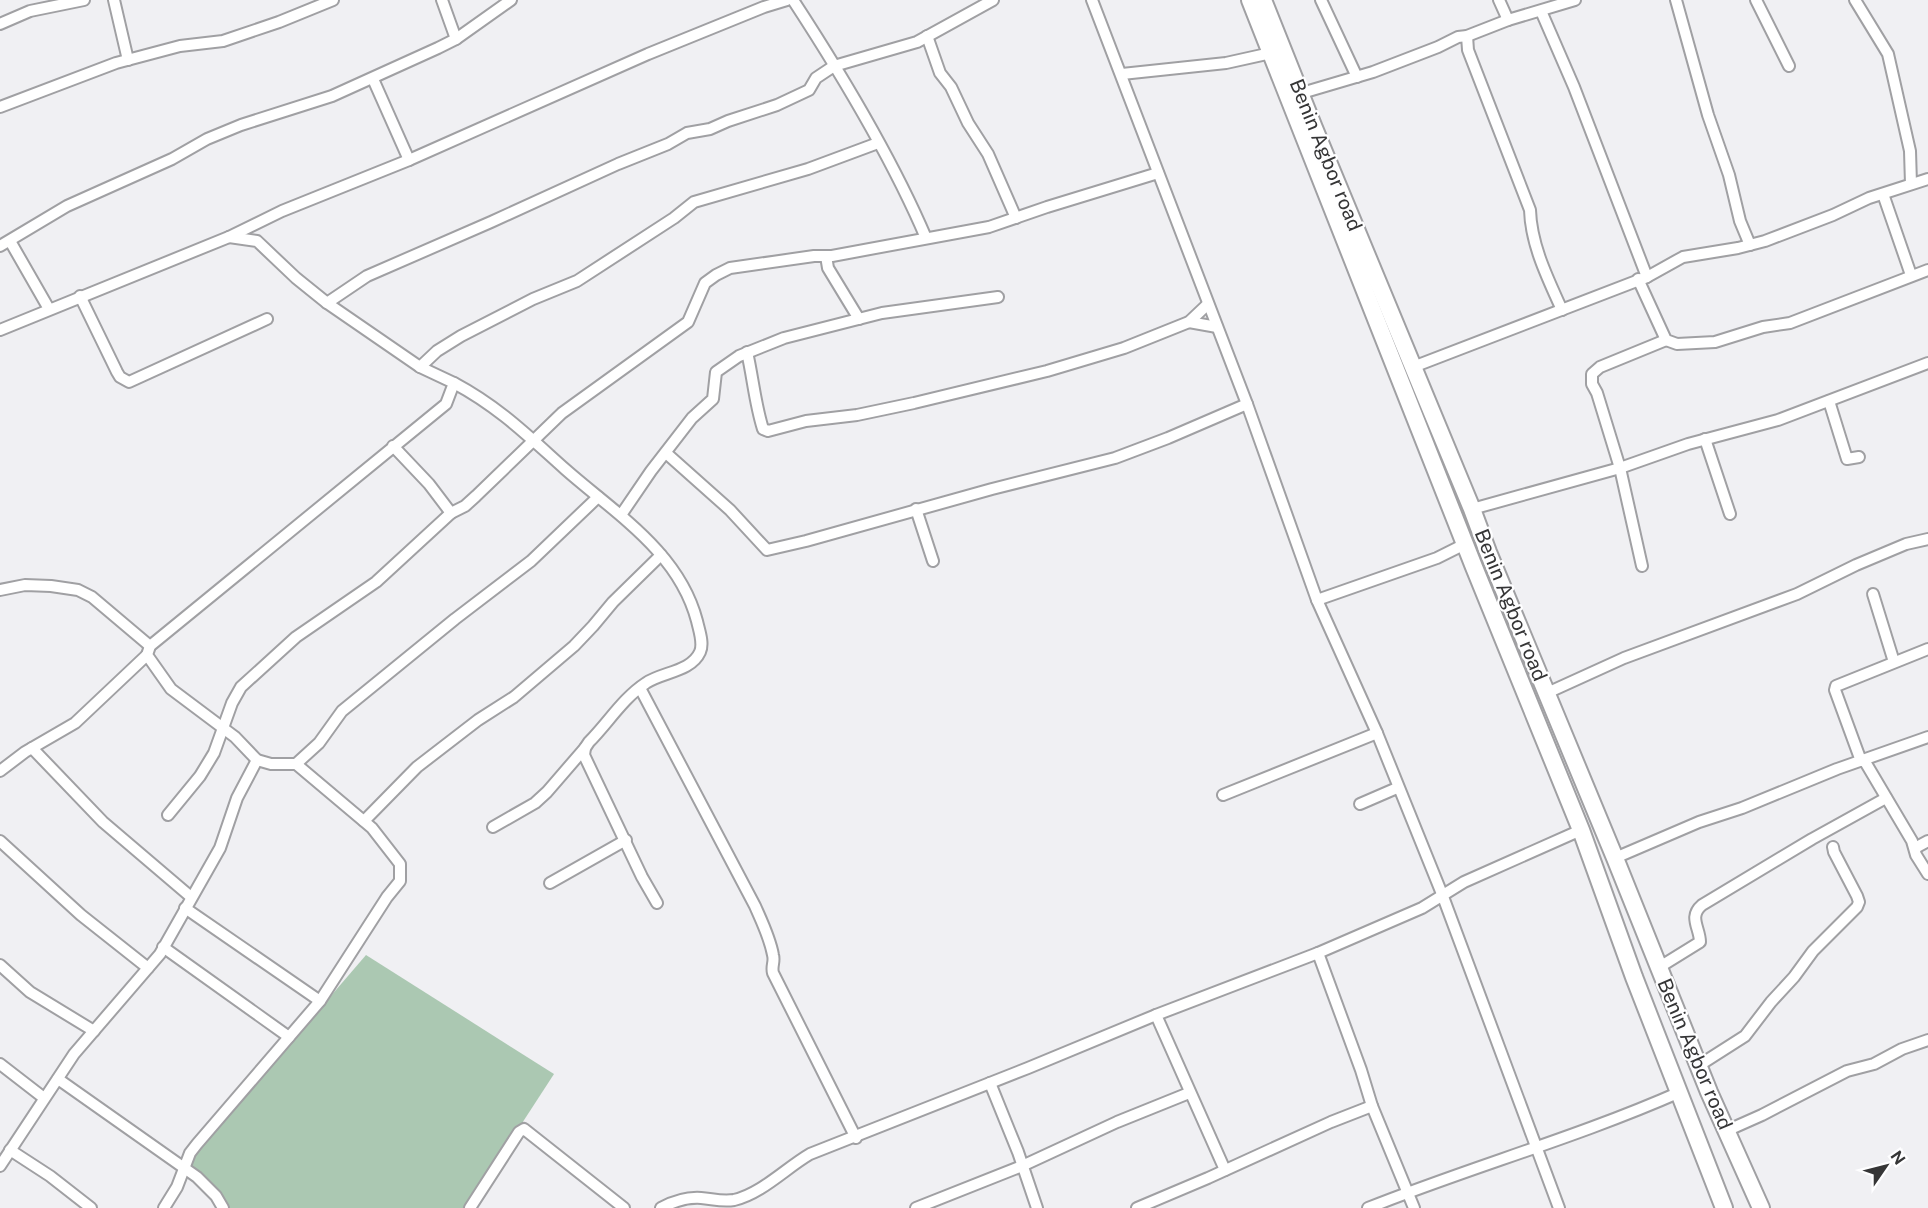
<svg xmlns="http://www.w3.org/2000/svg" width="1928" height="1208" font-family="'Public Sans',sans-serif">
	<rect width="100%" height="100%" fill="#f0f0f3"/>
	<polygon fill="#abc8b2" points="366,955 554,1074 467,1208 220,1208 189,1161"/>
	<g fill="none" stroke-linecap="round" stroke-linejoin="round">
		<g stroke="#a0a0a3" stroke-width="14">
			<g id="minor">
				<polyline points="114,0 128,60"/>
				<polyline points="442,0 456,39"/>
				<path d="M 793,0 C 842,75 891,156 926,238"/>
				<polyline points="1092,0 1247,404 1317,600 1377,733 1442,894 1559,1208"/>
				<polyline points="1321,0 1357,77"/>
				<polyline points="1499,0 1508,20"/>
				<polyline points="1676,0 1708,115 1729,175 1740,221 1750,245"/>
				<polyline points="1756,0 1789,66"/>
				<polyline points="1855,0 1888,54 1910,151 1911,184"/>
				<polyline points="1541,11 1574,87 1647,277"/>
				<polyline points="0,24 30,11 84,0"/>
				<polyline points="927,36 940,73 951,87 968,123 988,154 1016,218"/>
				<path d="M 1467,36 L 1468,50 L 1530,210 C 1531,245 1548,279 1562,310"/>
				<polyline points="1122,74 1226,63 1271,53"/>
				<polyline points="373,79 409,160"/>
				<polyline points="1295,95 1373,72 1438,47 1458,37 1467,36 1508,20 1575,0"/>
				<polyline points="0,107 116,63 180,46 223,41 279,22 333,0"/>
				<polyline points="1883,194 1911,275"/>
				<polyline points="10,241 49,309"/>
				<polyline points="0,246 67,206 172,159 207,139 241,125 332,96 438,48 456,39 511,0"/>
				<polyline points="826,256 828,268 859,319"/>
				<polyline points="1638,279 1666,340 1677,344 1715,342 1763,327 1790,323 1928,270"/>
				<polyline points="80,296 117,372 120,377 129,382 267,319"/>
				<polyline points="327,303 367,276 491,222 618,164 668,144 687,133 710,129 728,121 777,105 809,90 816,78 834,66 917,42 993,0"/>
				<polyline points="1189,322 1217,327"/>
				<polyline points="0,330 229,237 282,211 409,160 648,54 764,7 787,0"/>
				<path d="M 747,352 C 753,378 755,404 763,429 L 768,431 L 806,421 L 857,415 L 914,403 L 1047,371 L 1124,348 L 1189,322 L 1208,304"/>
				<polyline points="420,367 437,351 461,336 533,299 577,281 674,218 694,202 808,169 878,143"/>
				<polyline points="1413,367 1647,277 1683,257 1738,248 1765,241 1833,215 1869,198 1928,179"/>
				<path d="M 454,383 C 499,407 528,436 565,469 C 616,514 679,552 697,621 C 699,630 704,643 700,652 C 691,672 662,672 646,683 C 623,698 608,723 589,742 L 585,748 L 584,755 L 642,877 L 657,903"/>
				<polyline points="1829,401 1847,459 1859,457"/>
				<polyline points="1705,439 1730,514"/>
				<polyline points="393,446 429,484 451,513 465,506 476,496 562,413 688,322 705,283 716,275 730,268 814,256 832,256 989,227 1047,207 1158,173"/>
				<polyline points="666,453 730,510 767,550 806,541 992,489 1115,458 1168,438 1247,404"/>
				<polyline points="916,509 933,561"/>
				<polyline points="1472,509 1620,468 1688,444 1778,420 1928,363"/>
				<polyline points="621,515 651,471 692,418 713,399 716,372 739,356 784,338 882,313 998,297"/>
				<polyline points="1642,566 1620,468 1597,393 1592,384 1592,374 1600,367 1666,340"/>
				<polyline points="0,590 25,585 51,586 78,590 92,597 150,646"/>
				<polyline points="1873,594 1894,662"/>
				<polyline points="1317,600 1437,558 1465,544"/>
				<path d="M 640,688 L 755,906 C 762,922 770,938 773,955 C 775,962 771,966 773,973 L 856,1138"/>
				<polyline points="1547,693 1624,658 1797,594 1856,565 1906,544 1928,539"/>
				<polyline points="32,748 103,822 191,897"/>
				<polyline points="1864,760 1912,841 1916,855 1928,874"/>
				<polyline points="1861,761 1835,690 1836,686 1928,649"/>
				<polyline points="296,764 319,743 342,711 455,619 531,561 598,497"/>
				<polyline points="0,771 25,752 75,723 147,655"/>
				<polyline points="1223,795 1377,733"/>
				<polyline points="1360,804 1397,788"/>
				<polyline points="168,815 200,776 214,753 232,703 241,687 296,637 376,582 451,513"/>
				<polyline points="364,821 417,767 478,720 514,697 574,646 593,626 613,602 661,555"/>
				<polyline points="493,827 535,803 547,792 585,748"/>
				<polyline points="0,841 81,915 148,968"/>
				<polyline points="1915,848 1928,841"/>
				<polyline points="1615,858 1699,822 1742,808 1837,769 1928,737"/>
				<polyline points="550,883 626,840"/>
				<polyline points="185,908 320,1001"/>
				<polyline points="163,947 289,1037"/>
				<polyline points="0,965 30,992 94,1031"/>
				<path d="M 1658,968 L 1700,942 C 1700,928 1688,917 1702,905 L 1812,839 L 1886,798"/>
				<polyline points="0,1064 44,1098"/>
				<polyline points="1698,1066 1745,1036 1771,1002 1794,977 1813,951 1857,907 1859,902 1857,896 1834,852 1833,847"/>
				<polyline points="58,1079 197,1177 216,1196 223,1208"/>
				<polyline points="990,1083 1018,1152 1037,1208"/>
				<polyline points="1726,1131 1762,1115 1847,1071 1874,1064 1902,1049 1928,1040"/>
				<polyline points="10,1150 50,1176 91,1208"/>
				<polyline points="0,1166 74,1054 160,954 220,848 237,798 257,760"/>
				<polyline points="1225,1170 1156,1015 1318,953"/>
				<polyline points="164,1208 177,1187 190,1153 197,1144 320,1001 387,897 400,881 400,864 372,828 296,764 271,764 257,760 235,737 171,689 147,655 150,646 446,404 454,383 420,367 327,303 296,278 257,241 229,237"/>
				<polyline points="470,1208 519,1132 524,1129 624,1208"/>
				<path d="M 661,1208 C 674,1201 686,1197 701,1198 C 713,1199 722,1202 734,1200 C 761,1194 786,1168 810,1154 L 1028,1068 L 1156,1015"/>
				<polyline points="916,1208 1022,1166 1117,1122 1189,1093"/>
				<polyline points="1137,1208 1208,1178 1331,1122 1372,1106"/>
				<path d="M 1368,1208 C 1471,1167 1578,1137 1680,1092"/>
				<polyline points="1414,1208 1372,1106 1361,1070 1318,953 1422,908 1464,882 1581,830"/>
			</g>
		</g>
		<g stroke="#a0a0a3" stroke-width="20">
			<g id="highway">
				<polyline points="1250,0 1474,567 1581,830 1634,977 1724,1208"/>
				<polyline points="1263,0 1314,128 1472,509 1488,552 1615,858 1709,1092 1761,1208"/>
			</g>
		</g>
		<use href="#minor" stroke="#fff" stroke-width="10"/>
		<use href="#highway" stroke="#fff" stroke-width="16"/>
	</g>
	<g text-anchor="middle" dominant-baseline="central" stroke-width="4.5" stroke-linejoin="round" paint-order="stroke">
		<g font-size="20" fill="#353536" stroke="#fefeff">
			<text transform="translate(1326 155) rotate(68)">Benin Agbor road</text>
			<text transform="translate(1511 605) rotate(68)">Benin Agbor road</text>
			<text transform="translate(1695 1054) rotate(67)">Benin Agbor road</text>
		</g>
	</g>
	<g transform="translate(1886 1166) rotate(55)" stroke="#fefeff" stroke-width="4.5" paint-order="stroke">
	<path d="M0-4.5L10 22L0 15L-10 22Z" fill="#353536"/>
	<text y="-9" font-size="16" font-weight="bold" text-anchor="middle" fill="#353536">N</text>
	</g>
</svg>
